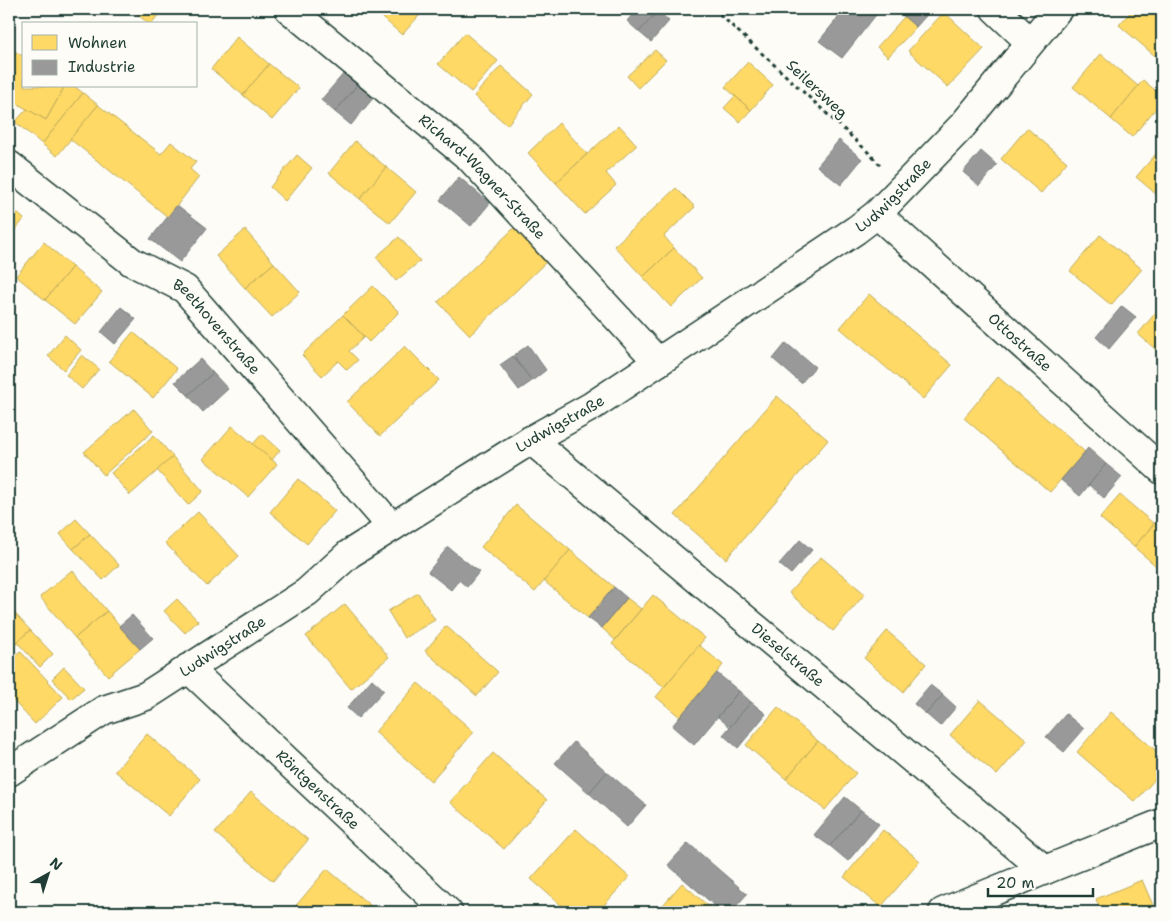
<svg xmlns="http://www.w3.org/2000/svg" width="1171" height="921" font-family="'Shantell Sans',sans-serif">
	<rect width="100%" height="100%" fill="#fdfcf7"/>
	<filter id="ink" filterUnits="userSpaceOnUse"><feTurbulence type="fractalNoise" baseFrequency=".02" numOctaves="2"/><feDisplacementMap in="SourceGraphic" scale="10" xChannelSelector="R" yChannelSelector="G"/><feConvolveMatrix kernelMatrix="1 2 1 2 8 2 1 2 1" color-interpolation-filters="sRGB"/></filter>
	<g filter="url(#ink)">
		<g fill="#ffd966" stroke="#bcaa57">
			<polygon points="131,9 163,9 151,24 149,24"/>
			<polygon points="377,9 425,9 402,35 375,11"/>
			<polygon points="1133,9 1162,9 1162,47 1155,56 1119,25"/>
			<polygon points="944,12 984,49 948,87 908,51"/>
			<polygon points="904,17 916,27 888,57 877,47"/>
			<polygon points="465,33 498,61 471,92 438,64"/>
			<polygon points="237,37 269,64 243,95 211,69"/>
			<polygon points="9,48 16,52 9,65"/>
			<polygon points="655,50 666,60 638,88 627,76"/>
			<polygon points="16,52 24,57 24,86 65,86 46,120 9,99 9,65"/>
			<polygon points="1101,54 1138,86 1111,119 1073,87"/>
			<polygon points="748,62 773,85 751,110 725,87"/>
			<polygon points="269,64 299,88 272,120 243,95"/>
			<polygon points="501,66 533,94 507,125 474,96"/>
			<polygon points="1143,80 1162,96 1162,101 1132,137 1111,119"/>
			<polygon points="65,86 74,86 83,93 42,144 15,122 27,109 46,120"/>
			<polygon points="83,93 98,105 57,156 42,144"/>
			<polygon points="735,96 751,110 740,122 724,108"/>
			<polygon points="98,105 161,154 171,142 196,162 190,169 199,177 168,217 70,139"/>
			<polygon points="559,123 587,154 556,183 528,153"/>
			<polygon points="619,125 637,145 606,173 616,185 585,214 556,183"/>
			<polygon points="1027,128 1067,162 1041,193 1001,159"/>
			<polygon points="355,141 386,167 360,199 329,173"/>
			<polygon points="1162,147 1162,199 1136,177"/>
			<polygon points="297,155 312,168 285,201 270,187"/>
			<polygon points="386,167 416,192 390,223 360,199"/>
			<polygon points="676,188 695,207 664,236 674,248 643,277 614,246"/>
			<polygon points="9,206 24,219 9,238"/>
			<polygon points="514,228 547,261 470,335 438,302"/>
			<polygon points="245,230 274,263 245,288 216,256"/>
			<polygon points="1100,235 1142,269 1111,305 1070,271"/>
			<polygon points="399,237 420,261 396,281 376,257"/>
			<polygon points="44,242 72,267 45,300 16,276"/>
			<polygon points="674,248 702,278 671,307 643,277"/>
			<polygon points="274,263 300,292 272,317 245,288"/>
			<polygon points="72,267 102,292 75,324 45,300"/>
			<polygon points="373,286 399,312 369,342 343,315"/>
			<polygon points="869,294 952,365 923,399 840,328"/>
			<polygon points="1162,305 1162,355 1138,334"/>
			<polygon points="343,315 364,337 349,351 358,360 347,370 338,361 322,376 302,355"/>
			<polygon points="133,332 177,369 153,398 109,361"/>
			<polygon points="65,335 81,350 64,370 48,356"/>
			<polygon points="405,346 439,380 380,436 347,402"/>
			<polygon points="82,355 99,369 82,389 66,375"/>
			<polygon points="998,377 1085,452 1050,492 964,418"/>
			<polygon points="777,396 828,440 726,559 675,515"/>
			<polygon points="134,409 153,431 104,475 84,452"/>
			<polygon points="232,426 277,464 248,497 203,459"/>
			<polygon points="262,434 280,450 272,460 253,444"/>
			<polygon points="154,435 173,457 130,495 111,473"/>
			<polygon points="173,457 203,491 188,505 157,470"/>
			<polygon points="298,479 335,511 307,544 270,512"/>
			<polygon points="1120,495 1154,524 1134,547 1100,518"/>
			<polygon points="516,505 570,550 535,592 481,547"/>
			<polygon points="198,512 239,556 207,586 165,543"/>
			<polygon points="1161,516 1162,516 1162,571 1134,547"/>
			<polygon points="76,519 90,534 73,549 60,534"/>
			<polygon points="90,534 119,565 103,580 73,549"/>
			<polygon points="570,550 614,587 588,618 544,581"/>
			<polygon points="821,557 865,594 833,631 789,593"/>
			<polygon points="72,570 107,611 75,638 40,597"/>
			<polygon points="418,593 435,620 404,638 388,611"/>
			<polygon points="653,595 705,638 664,687 612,644"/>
			<polygon points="627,598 641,609 615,640 602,628"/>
			<polygon points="177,599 198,621 185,633 164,611"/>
			<polygon points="345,604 389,657 351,689 306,636"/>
			<polygon points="9,607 30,630 14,646 9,641"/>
			<polygon points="107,611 140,649 108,676 75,638"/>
			<polygon points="446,626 498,672 477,696 425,651"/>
			<polygon points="30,630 53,654 40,667 17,642"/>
			<polygon points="887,631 926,664 903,692 864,658"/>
			<polygon points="699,645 723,665 680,717 656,697"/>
			<polygon points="20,651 63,697 35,724 9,696 9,661"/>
			<polygon points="64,667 84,688 71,699 52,679"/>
			<polygon points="418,683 474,732 431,781 375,732"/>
			<polygon points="980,700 1027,740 997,775 950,735"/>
			<polygon points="778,707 818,741 786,779 746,745"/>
			<polygon points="1111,712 1162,756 1162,771 1135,802 1077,752"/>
			<polygon points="147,734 200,779 169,816 115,771"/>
			<polygon points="818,741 856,773 825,810 786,779"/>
			<polygon points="493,753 547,800 504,849 450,802"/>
			<polygon points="251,792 308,840 273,881 215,833"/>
			<polygon points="576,829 629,877 598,912 569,912 531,879"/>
			<polygon points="883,830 920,861 881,907 844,877"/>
			<polygon points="327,869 378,912 297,912 293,909"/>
			<polygon points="1142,880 1156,912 1101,912 1096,899"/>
			<polygon points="682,883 715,912 657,912"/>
		</g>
		<g fill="#999" stroke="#747d7b">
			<polygon points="637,9 655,9 658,11 639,32 627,21"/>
			<polygon points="845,9 875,9 879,11 842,58 819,41"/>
			<polygon points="900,9 932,9 916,27 898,11"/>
			<polygon points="658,11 669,21 651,42 639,32"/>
			<polygon points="345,72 358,84 335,112 321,100"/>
			<polygon points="358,84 374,97 351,125 335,112"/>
			<polygon points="839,140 862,159 841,185 817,166"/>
			<polygon points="981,151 997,165 979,186 963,172"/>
			<polygon points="459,177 490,203 471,226 440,200"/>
			<polygon points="177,205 207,228 180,262 150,239"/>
			<polygon points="1122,306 1136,317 1109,349 1096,337"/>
			<polygon points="121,307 136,319 115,344 101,332"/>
			<polygon points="786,343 815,367 801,383 773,359"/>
			<polygon points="528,345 546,370 532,381 513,356"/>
			<polygon points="513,356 532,381 519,390 500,365"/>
			<polygon points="200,359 213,373 188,395 175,382"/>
			<polygon points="213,373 228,389 203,412 188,395"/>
			<polygon points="1088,448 1106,464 1080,496 1061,480"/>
			<polygon points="1106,464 1122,477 1104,498 1089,485"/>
			<polygon points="800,540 812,550 791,574 779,564"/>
			<polygon points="448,547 479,572 467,587 459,580 451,590 428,572"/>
			<polygon points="614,587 627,598 602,628 588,618"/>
			<polygon points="132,615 153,638 140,649 119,626"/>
			<polygon points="717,673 739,691 694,745 672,726"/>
			<polygon points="372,679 384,690 358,718 347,708"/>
			<polygon points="930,685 943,695 926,714 914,704"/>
			<polygon points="739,691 751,702 730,727 718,717"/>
			<polygon points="943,695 956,707 940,726 926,714"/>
			<polygon points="751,702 766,714 738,748 723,735"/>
			<polygon points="1066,714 1084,729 1064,752 1046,737"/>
			<polygon points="574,742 607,772 589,793 555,763"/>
			<polygon points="607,772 646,805 627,827 589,793"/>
			<polygon points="845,797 861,810 830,846 814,835"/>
			<polygon points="861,810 879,824 848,861 830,846"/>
			<polygon points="688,843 747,894 731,912 722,912 668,865"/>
		</g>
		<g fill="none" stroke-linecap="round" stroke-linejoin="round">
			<g stroke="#1f3d34" stroke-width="31">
				<g id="minor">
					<path id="s1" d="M 289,9 L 470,158 L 658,362"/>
					<polyline points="995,9 1030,42"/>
					<path id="s2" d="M 9,165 L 132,262 L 185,289 L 392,527"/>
					<path id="s3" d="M 877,214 L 1162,470"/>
					<path id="s4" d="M 531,440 L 1045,870"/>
					<path id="s5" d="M 188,668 L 448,912"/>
					<path id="s6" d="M 9,772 L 104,710 L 146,696 L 307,592 L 349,554 L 531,440 L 592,406 L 856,230 L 877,214 L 963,125 L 1058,9"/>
					<polyline points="943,912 1045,870 1162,823"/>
				</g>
			</g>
			<polyline stroke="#1f3d34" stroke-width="3" stroke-dasharray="4 4" stroke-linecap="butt" points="714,9 866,150 881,166"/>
			<use href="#minor" stroke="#fdfcf7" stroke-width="28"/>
		</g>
	</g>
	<g text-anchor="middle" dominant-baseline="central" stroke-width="5" stroke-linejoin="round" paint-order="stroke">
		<g font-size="15" fill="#1f3d34" stroke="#fdfcf7">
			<text transform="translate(817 89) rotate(43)">Seilersweg</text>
			<text stroke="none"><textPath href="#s1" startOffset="256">Richard-Wagner-Straße</textPath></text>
			<text stroke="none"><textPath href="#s6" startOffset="1059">Ludwigstraße</textPath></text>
			<text stroke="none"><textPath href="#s2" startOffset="265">Beethovenstraße</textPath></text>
			<text stroke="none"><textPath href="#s3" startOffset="192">Ottostraße</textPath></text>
			<text stroke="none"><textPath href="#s6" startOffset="654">Ludwigstraße</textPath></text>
			<text stroke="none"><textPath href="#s6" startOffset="249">Ludwigstraße</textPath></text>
			<text stroke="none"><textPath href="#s4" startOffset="335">Dieselstraße</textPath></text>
			<text stroke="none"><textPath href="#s5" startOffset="178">Röntgenstraße</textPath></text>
		</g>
	</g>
	<rect width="1171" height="921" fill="none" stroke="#fdfcf7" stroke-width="30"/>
	<rect x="15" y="15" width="1141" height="891" fill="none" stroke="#1f3d34" stroke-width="2" filter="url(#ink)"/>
	<rect x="22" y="22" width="175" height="65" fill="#fdfcf7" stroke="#a4b0a9"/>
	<rect x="32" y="35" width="25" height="15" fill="#ffd966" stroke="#a4b0a9"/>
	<text x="68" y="48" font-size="15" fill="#1f3d34">Wohnen</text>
	<rect x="32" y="60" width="25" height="15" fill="#999999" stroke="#a4b0a9"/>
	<text x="68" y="72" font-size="15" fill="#1f3d34">Industrie</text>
	<g transform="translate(48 874) rotate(39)" stroke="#fdfcf7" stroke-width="4" paint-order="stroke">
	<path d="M0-4L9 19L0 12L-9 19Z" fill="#1f3d34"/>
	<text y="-8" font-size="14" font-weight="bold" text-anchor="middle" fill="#1f3d34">N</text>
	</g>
	<path d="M988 888v8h105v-8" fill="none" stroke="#1f3d34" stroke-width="2.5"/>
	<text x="996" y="888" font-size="15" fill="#1f3d34" stroke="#fdfcf7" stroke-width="4" paint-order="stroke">20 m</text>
</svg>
